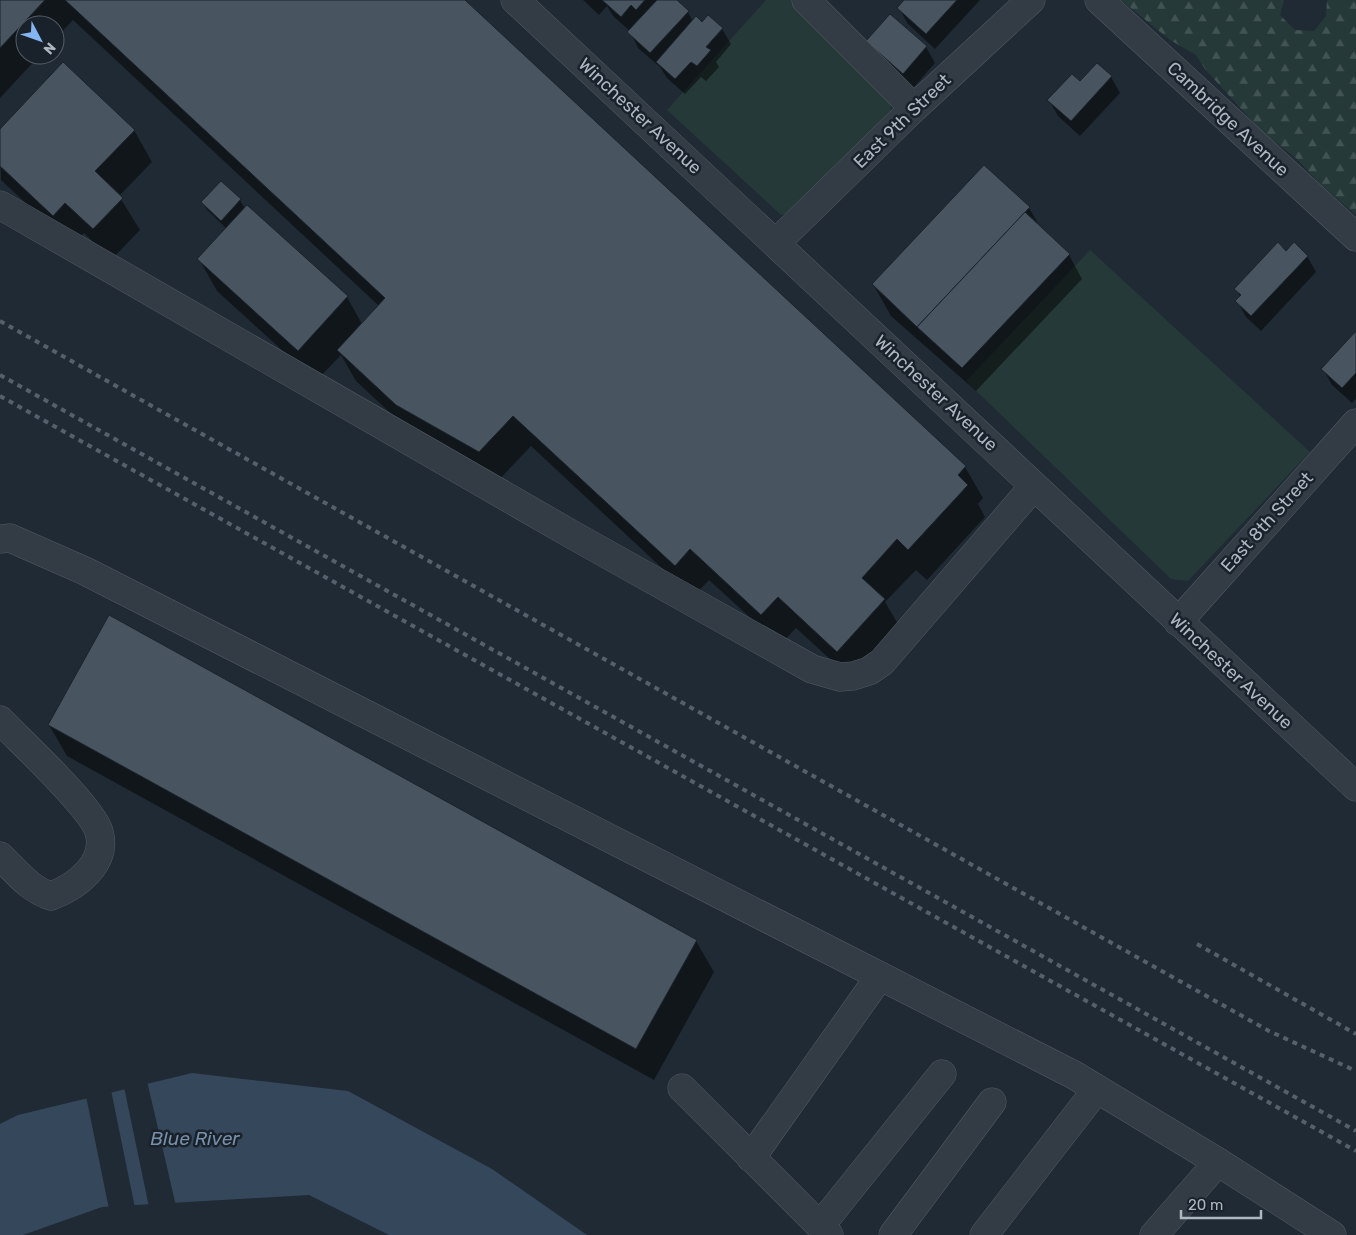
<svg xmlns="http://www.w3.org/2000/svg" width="1356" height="1235" font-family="Rubik,sans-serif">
	<defs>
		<pattern id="forest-firs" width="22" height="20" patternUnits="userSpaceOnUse" patternTransform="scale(1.25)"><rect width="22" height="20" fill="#253938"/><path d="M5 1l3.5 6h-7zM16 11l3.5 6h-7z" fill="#425353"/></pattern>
	</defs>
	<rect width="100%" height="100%" fill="#202a34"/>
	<g fill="#253938">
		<polygon points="766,0 796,0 890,97 891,112 791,213 781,215 667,110"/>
		<polygon points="1090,250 1310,452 1188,581 1171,579 966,381"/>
	</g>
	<polygon fill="url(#forest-firs)" points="1121,0 1284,0 1280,15 1295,30 1314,31 1326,16 1327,0 1356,0 1356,215 1319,183 1297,159 1261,131 1205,69 1196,55 1170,40"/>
	<polygon fill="#35475b" points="192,1073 348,1091 492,1169 587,1235 389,1235 309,1195 102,1207 23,1235 0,1235 0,1124 18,1115"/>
	<g fill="#202a34">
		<polygon points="147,1081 176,1206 149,1207 124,1087"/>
		<polygon points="111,1090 135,1208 109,1209 86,1096"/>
	</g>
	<g fill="#0007">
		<polygon points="0,0 463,0 965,467 983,498 978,504 985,517 927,580 916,570 885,602 902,631 855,682 796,628 780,645 709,580 693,597 531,446 497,482 415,436 356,381 341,355 316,381 217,291 199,259 227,229 207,210 203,203 240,200 245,209 347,297 362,324 379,306 73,20 55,39 55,25 25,25 25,55 40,55 0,98"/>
		<polygon points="583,0 675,0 688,12 693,22 722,29 731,44 716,62 719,67 706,81 701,77 685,94 667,78 660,67 638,48 630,31 613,16 607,6 599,15"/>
		<polygon points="906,0 980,0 935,49 908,24 899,8"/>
		<polygon points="891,16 926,47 935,63 913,88 877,57 868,41"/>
		<polygon points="1111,77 1120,93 1080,136 1058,116 1049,100"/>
		<polygon points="0,130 134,130 152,162 119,196 140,230 111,260 84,233 72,246 1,180"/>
		<polygon points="984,166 1029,208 1041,228 1069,255 1082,279 976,391 891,316 873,284"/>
		<polygon points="1286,252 1307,256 1316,272 1261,331 1246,317 1237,301 1241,298 1236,289"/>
		<polygon points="1356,332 1356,399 1352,403 1332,385 1323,369"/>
		<polygon points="49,725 696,941 714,972 654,1080 67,756"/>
	</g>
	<g fill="#485460" stroke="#1b232c">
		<polygon points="0,0 45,0 0,48"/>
		<polygon points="65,0 465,0 966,466 958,475 968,485 908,550 897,539 862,578 885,599 837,652 778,597 761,615 690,549 675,566 513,416 479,452 396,405 337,350 385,298"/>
		<polygon points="602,0 645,0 636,10 631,5 621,17"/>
		<polygon points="657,0 677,0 689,11 650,53 627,32"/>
		<polygon points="904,0 957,0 926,34 897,8"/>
		<polygon points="890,14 927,46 903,74 866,41"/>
		<polygon points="708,15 723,28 706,47 711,50 697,66 691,62 675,79 656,62 696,16 702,22"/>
		<polygon points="63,62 135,130 95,171 123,198 93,229 65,203 53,216 0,166 0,129"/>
		<polygon points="1097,63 1112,76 1071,121 1047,100 1072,74 1080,81"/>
		<polygon points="984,165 1030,207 917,327 872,284"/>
		<polygon points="221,181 241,199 221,221 201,202"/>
		<polygon points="247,205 348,296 298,351 197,259"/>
		<polygon points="1025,212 1070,254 962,368 917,327"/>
		<polygon points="1278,242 1286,251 1294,242 1308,256 1251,316 1235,301 1241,295 1234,289"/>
		<polygon points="1356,331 1356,373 1342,388 1321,369"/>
		<polygon points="109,615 697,940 636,1049 48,725"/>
	</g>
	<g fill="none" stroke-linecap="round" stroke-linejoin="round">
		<g stroke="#515a63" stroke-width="29">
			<g id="minor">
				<polyline points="515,0 1356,787"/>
				<polyline points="806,0 914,108"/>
				<polyline points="1099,0 1356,237"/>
				<polyline points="0,205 571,534 812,669 840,677 853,676 869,671 882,662 1034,486"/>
				<polyline points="776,243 914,108 1031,0"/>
				<polyline points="0,539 10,538 85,571 880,976 751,1158"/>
				<polyline points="1178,622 1356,423"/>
				<path d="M 0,720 C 21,742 92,807 99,832 C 108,863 76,887 51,896 C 30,890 15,870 0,856"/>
				<polyline points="880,976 1074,1075 1218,1162 1332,1235"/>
				<polyline points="682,1088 829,1235"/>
				<polyline points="820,1226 942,1074"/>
				<polyline points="893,1235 992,1102"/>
				<polyline points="984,1235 1097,1089"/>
				<polyline points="1154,1235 1218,1162"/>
			</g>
		</g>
		<use href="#minor" stroke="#333c45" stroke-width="28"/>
		<g stroke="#56606c" stroke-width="4" stroke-dasharray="5 5" stroke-linecap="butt">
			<polyline points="0,321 1269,1031 1356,1071"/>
			<polyline points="0,375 1356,1131"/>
			<polyline points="0,396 1356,1151"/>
			<polyline points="1197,944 1356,1034"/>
		</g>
	</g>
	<g text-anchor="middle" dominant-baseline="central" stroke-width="5" stroke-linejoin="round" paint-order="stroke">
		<g font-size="18" fill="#adb7c2" stroke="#19212a">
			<text transform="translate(640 116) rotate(43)">Winchester Avenue</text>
			<text transform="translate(1228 119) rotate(43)">Cambridge Avenue</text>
			<text transform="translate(902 121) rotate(-44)">East 9th Street</text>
			<text transform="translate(936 393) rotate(43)">Winchester Avenue</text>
			<text transform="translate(1267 522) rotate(-48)">East 8th Street</text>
			<text transform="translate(1231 671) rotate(43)">Winchester Avenue</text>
		</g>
		<g font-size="19" font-style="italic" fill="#778faa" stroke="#19212a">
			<text x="195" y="1138">Blue River</text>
		</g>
	</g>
	<g transform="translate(40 40) rotate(131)"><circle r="24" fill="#19212a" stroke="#545d67"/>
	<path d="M0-4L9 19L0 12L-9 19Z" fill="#84b4f1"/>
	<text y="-8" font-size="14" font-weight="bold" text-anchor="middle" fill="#adb7c2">N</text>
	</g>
	<path d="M1181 1210v8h80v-8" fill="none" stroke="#adb7c2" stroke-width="2.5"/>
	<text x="1188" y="1210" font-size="15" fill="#adb7c2" stroke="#19212a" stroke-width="4" paint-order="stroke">20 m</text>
</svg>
